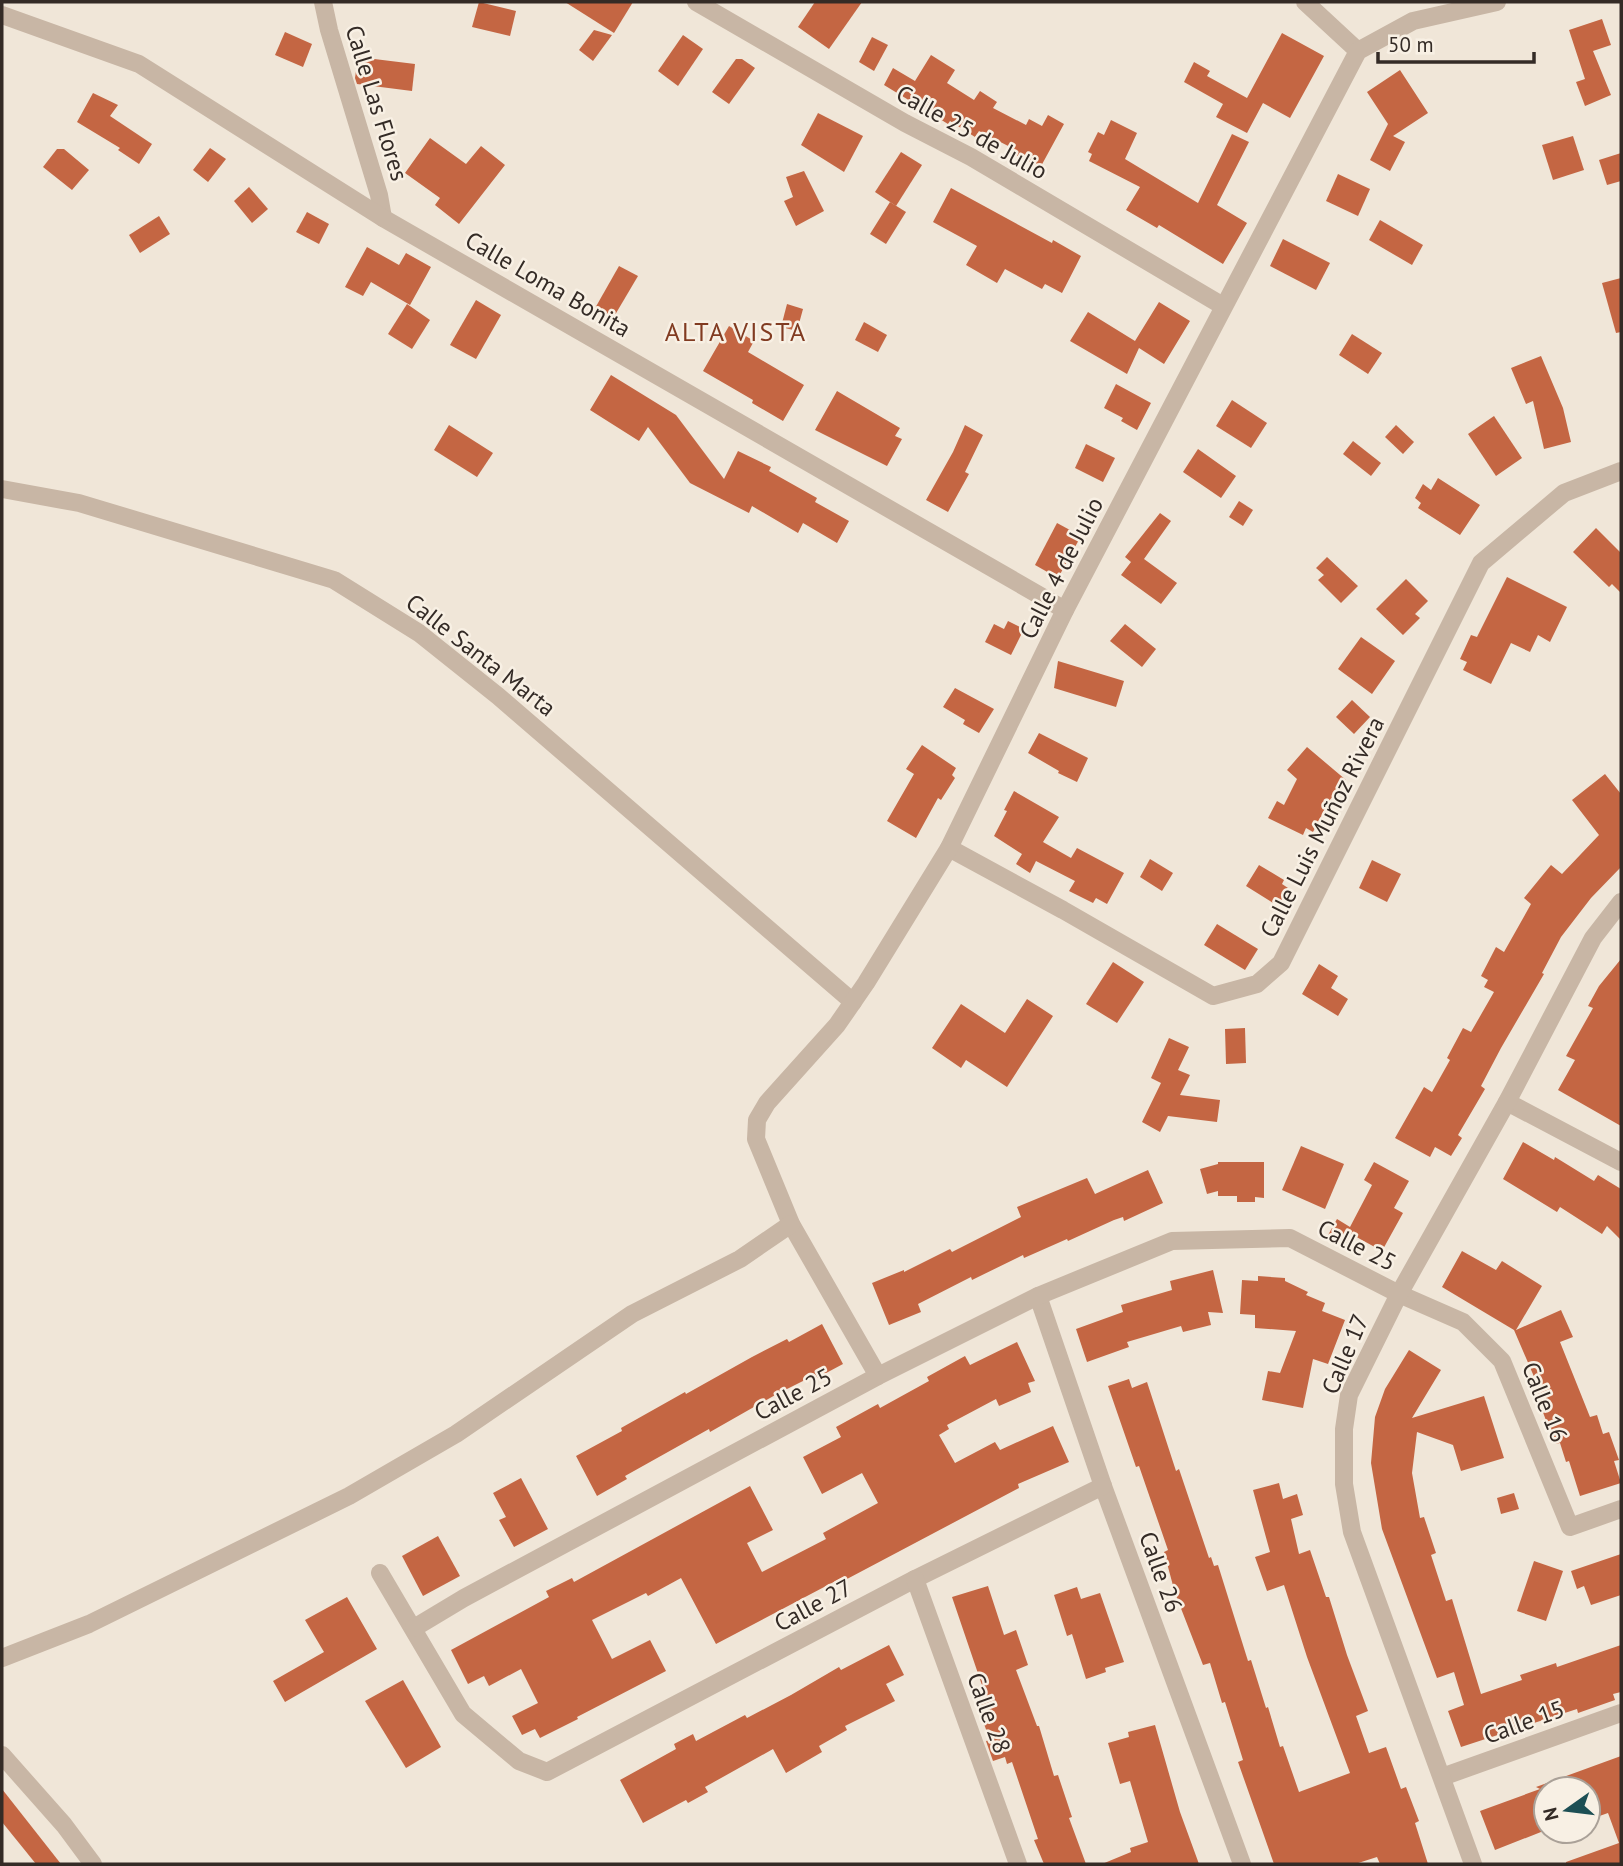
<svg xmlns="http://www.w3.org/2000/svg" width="1623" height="1866" font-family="'PT Sans',sans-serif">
	<rect width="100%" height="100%" fill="#f0e6d8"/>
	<g fill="#c46643">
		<polygon points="479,2 516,11 510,36 472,27"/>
		<polygon points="565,2 633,2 614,33"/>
		<polygon points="815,2 862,2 829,49 798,27"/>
		<polygon points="1602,19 1611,45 1593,51 1611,95 1585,106 1576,82 1585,79 1569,30"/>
		<polygon points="594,30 612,35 593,61 579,50"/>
		<polygon points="285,32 312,44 303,67 275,55"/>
		<polygon points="1282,33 1324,56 1290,118 1263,103 1247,133 1216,117 1223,104 1184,82 1194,62 1210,71 1207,76 1247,98"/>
		<polygon points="683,35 703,49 678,86 658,71"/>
		<polygon points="872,37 888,45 874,71 859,62"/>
		<polygon points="931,55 955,70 947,83 974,100 980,91 997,102 993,108 1026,125 1029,119 1042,126 1048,115 1064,124 1040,168 1012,153 1014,149 979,131 975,137 950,121 948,124 884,85 893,68 915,81"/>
		<polygon points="358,57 415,64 412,91 357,84 355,78"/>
		<polygon points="736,59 742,59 755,68 729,104 712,92"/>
		<polygon points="1400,70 1428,113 1393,136 1405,142 1390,171 1370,160 1388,124 1367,92"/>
		<polygon points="93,93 118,105 110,116 152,144 139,164 118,150 120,148 77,122"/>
		<polygon points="818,113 863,136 844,172 801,145"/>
		<polygon points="1111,120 1137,133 1125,159 1198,203 1232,134 1249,142 1217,205 1247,223 1223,264 1159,225 1157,228 1126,210 1140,187 1089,161 1092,154 1088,152 1098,132 1104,135"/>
		<polygon points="1573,136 1584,170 1553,180 1542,145"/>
		<polygon points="430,138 466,164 481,146 505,165 459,224 435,205 440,198 405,173"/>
		<polygon points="210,148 226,159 208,182 193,170"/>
		<polygon points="57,149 64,149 89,170 72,190 43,167"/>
		<polygon points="901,152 922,165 896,206 875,192"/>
		<polygon points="1621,153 1621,181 1607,185 1599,160"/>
		<polygon points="804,171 824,211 796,226 784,201 793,197 786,177"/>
		<polygon points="1338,174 1370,189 1358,216 1326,201"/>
		<polygon points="249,187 268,209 252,223 234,201"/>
		<polygon points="951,188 1052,243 1053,240 1081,256 1062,293 1045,284 1042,289 1005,269 997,283 966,265 977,246 933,222"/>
		<polygon points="890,202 906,212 886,244 870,234"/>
		<polygon points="307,212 329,224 319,244 296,232"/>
		<polygon points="159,216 170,234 140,253 129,235"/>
		<polygon points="1380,220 1423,245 1412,265 1369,240"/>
		<polygon points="1283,239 1330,263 1316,290 1270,266"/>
		<polygon points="367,247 399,265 406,253 431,267 410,305 371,282 363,296 345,287"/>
		<polygon points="619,266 638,276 612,320 594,310"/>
		<polygon points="1621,278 1621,332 1616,333 1602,283"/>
		<polygon points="476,300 501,315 476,359 450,345"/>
		<polygon points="1159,302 1190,321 1164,364 1139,348 1127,374 1070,341 1088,312 1135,341"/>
		<polygon points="407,304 430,320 412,349 388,334"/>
		<polygon points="787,304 803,309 797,331 781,327"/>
		<polygon points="864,322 887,335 878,352 855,340"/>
		<polygon points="729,326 754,341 748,352 804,385 783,421 752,403 753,400 703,371"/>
		<polygon points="1352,334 1382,353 1368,374 1339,355"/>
		<polygon points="1541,356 1563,408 1571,442 1544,449 1533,401 1526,404 1511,368"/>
		<polygon points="611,375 676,415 724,479 738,451 771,467 769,471 817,498 815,502 849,521 837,543 803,523 798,533 752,506 749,513 690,483 648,427 639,441 590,410"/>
		<polygon points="1116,384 1151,403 1137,430 1121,421 1123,418 1104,408"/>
		<polygon points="837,391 900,428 895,436 902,439 887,466 815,430"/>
		<polygon points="1232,400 1267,423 1251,448 1216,426"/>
		<polygon points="1494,416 1522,458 1496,476 1468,434"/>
		<polygon points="449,425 493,453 477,477 434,450"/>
		<polygon points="965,425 983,435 965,472 969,474 948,512 926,500 953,452"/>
		<polygon points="1396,425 1414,442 1403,454 1385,437"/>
		<polygon points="1353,441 1381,463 1371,476 1343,454"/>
		<polygon points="1086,444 1115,458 1103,482 1075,468"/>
		<polygon points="1198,449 1236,476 1221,498 1183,472"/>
		<polygon points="1438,478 1480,505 1460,535 1418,508 1421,503 1415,498 1423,484 1431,490"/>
		<polygon points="1239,501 1253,510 1243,526 1229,517"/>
		<polygon points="1160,513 1171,521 1144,559 1177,583 1161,604 1121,575 1131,562 1125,557"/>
		<polygon points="1057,523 1081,536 1058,578 1035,565"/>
		<polygon points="1596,528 1621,553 1621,593 1612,584 1609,587 1573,552"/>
		<polygon points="1327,557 1358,586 1341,603 1318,580 1324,575 1316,568"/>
		<polygon points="1507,577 1567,607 1550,642 1538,635 1530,652 1511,643 1491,684 1463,670 1467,662 1460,659 1471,635 1477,637"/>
		<polygon points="1406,579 1428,601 1415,614 1420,618 1403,635 1376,609"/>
		<polygon points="1008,621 1024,629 1011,655 985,642 994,624 1004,629"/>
		<polygon points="1125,624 1156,649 1142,667 1110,641"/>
		<polygon points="1361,637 1395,661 1372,694 1338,669"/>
		<polygon points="1058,661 1124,681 1116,707 1054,688"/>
		<polygon points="955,688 994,709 979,733 963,724 965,720 943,707"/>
		<polygon points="1352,700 1370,717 1354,734 1336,717"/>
		<polygon points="1039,733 1088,758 1077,782 1058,773 1059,771 1028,753"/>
		<polygon points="922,745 956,768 952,775 955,778 941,800 938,798 916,838 887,821 914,774 906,769"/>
		<polygon points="1307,747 1346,780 1329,801 1313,832 1306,828 1303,835 1268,818 1277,801 1284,805 1297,779 1287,770"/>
		<polygon points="1605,774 1621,794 1621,867 1591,898 1561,937 1542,973 1544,974 1501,1048 1481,1086 1485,1089 1458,1135 1462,1138 1451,1156 1435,1147 1430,1157 1395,1138 1424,1087 1432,1092 1450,1060 1447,1058 1463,1028 1471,1032 1494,992 1484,987 1488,980 1481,976 1496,947 1504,952 1531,904 1524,898 1551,865 1562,874 1599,835 1572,800"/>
		<polygon points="1014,791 1059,817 1043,842 1071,858 1077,848 1124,873 1107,904 1096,898 1093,903 1069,891 1075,881 1036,861 1030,873 1016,864 1022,854 994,836 1007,811 1004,810"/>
		<polygon points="1150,859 1173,873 1162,891 1140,877"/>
		<polygon points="1372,860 1401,874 1387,902 1359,888"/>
		<polygon points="1259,865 1284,880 1282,884 1288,888 1280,903 1275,900 1273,903 1246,886"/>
		<polygon points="1217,924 1258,949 1245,970 1204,945"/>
		<polygon points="1621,959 1621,1126 1558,1090 1575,1060 1566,1056 1593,1008 1588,1006 1599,986"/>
		<polygon points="1113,962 1144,982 1117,1023 1086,1004"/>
		<polygon points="1319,964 1338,976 1331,988 1348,999 1338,1016 1302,994"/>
		<polygon points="1027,999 1053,1016 1007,1087 966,1060 961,1068 932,1048 961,1004 1005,1033"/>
		<polygon points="1245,1028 1246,1063 1226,1064 1225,1029"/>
		<polygon points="1169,1038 1189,1047 1178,1070 1190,1075 1180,1095 1220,1100 1217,1122 1168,1116 1160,1132 1142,1122 1161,1083 1151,1078"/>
		<polygon points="1523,1142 1554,1160 1555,1157 1594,1181 1598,1175 1621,1189 1621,1240 1607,1226 1602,1234 1560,1207 1557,1212 1503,1179"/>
		<polygon points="1301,1146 1344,1164 1325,1209 1282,1190"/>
		<polygon points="1218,1162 1264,1162 1264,1198 1255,1197 1255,1202 1237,1202 1237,1196 1218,1196 1218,1191 1207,1194 1200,1169 1218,1164"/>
		<polygon points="1374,1162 1409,1181 1394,1208 1403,1213 1382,1251 1351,1234 1344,1247 1327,1237 1337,1219 1350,1227 1372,1185 1364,1180"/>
		<polygon points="1148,1170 1163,1203 1124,1221 1123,1217 1114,1220 1068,1241 1067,1239 1024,1258 1023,1255 972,1280 971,1277 918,1304 921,1312 889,1325 872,1283 904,1270 904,1272 950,1249 952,1252 1021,1217 1017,1207 1087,1178 1095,1194"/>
		<polygon points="1462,1251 1496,1270 1502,1261 1542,1286 1516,1330 1561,1310 1573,1337 1560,1342 1590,1417 1597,1415 1603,1434 1609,1432 1619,1460 1614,1461 1621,1483 1580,1496 1569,1461 1566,1462 1560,1443 1555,1444 1536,1394 1541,1393 1514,1330 1442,1287"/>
		<polygon points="1213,1270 1223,1313 1208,1312 1211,1325 1183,1332 1181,1326 1127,1342 1129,1347 1087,1362 1076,1329 1123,1312 1121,1305 1172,1290 1170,1281"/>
		<polygon points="1258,1276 1285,1278 1285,1281 1308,1292 1306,1295 1325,1303 1322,1311 1345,1320 1328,1364 1313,1359 1303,1408 1262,1400 1268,1371 1280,1373 1296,1331 1255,1328 1255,1315 1240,1314 1242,1280 1258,1281"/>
		<polygon points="822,1324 843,1364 813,1380 811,1377 777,1394 710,1432 709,1429 625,1476 627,1479 597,1496 576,1456 622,1431 621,1428 685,1392 686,1394 752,1357 787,1339 789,1342"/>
		<polygon points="1017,1342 1035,1381 1028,1383 1031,1392 999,1406 996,1399 947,1425 949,1429 939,1435 955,1463 995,1442 1000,1450 1053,1426 1069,1462 1018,1484 1019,1488 847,1579 845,1576 716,1644 681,1578 648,1596 646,1593 592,1620 612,1659 650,1640 666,1671 577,1717 578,1719 540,1738 535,1729 522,1735 512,1716 538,1703 521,1669 489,1686 484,1676 468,1684 451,1650 549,1597 546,1591 572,1578 574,1582 750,1486 773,1530 747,1543 762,1572 826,1539 823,1533 878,1503 862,1473 822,1494 803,1457 841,1437 836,1427 878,1404 880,1408 929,1381 927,1377 965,1356 970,1365"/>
		<polygon points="1409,1350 1441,1370 1412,1418 1484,1396 1504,1458 1461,1471 1453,1445 1417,1432 1412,1473 1420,1518 1424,1517 1436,1553 1431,1555 1446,1601 1452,1599 1481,1694 1522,1680 1520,1675 1556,1663 1557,1667 1621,1645 1621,1692 1613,1694 1615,1700 1578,1713 1577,1709 1461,1747 1448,1711 1464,1705 1454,1672 1437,1678 1382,1529 1371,1463 1375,1417 1385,1389"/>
		<polygon points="1129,1379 1132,1388 1147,1382 1176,1471 1179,1469 1209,1558 1211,1557 1214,1566 1218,1565 1248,1661 1251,1660 1266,1708 1268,1707 1280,1747 1283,1746 1299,1792 1350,1773 1307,1657 1284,1585 1267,1591 1255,1557 1270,1552 1253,1490 1279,1483 1283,1499 1297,1494 1303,1515 1291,1519 1299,1554 1310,1550 1326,1597 1329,1597 1347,1655 1368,1711 1356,1716 1369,1753 1386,1747 1401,1789 1406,1787 1419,1821 1415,1823 1428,1864 1380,1864 1377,1857 1355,1864 1274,1864 1238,1762 1243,1760 1225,1702 1222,1703 1210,1663 1203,1665 1175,1593 1164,1552 1168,1550 1139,1466 1136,1467 1108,1386"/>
		<polygon points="521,1478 548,1529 514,1547 499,1520 506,1517 493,1493"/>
		<polygon points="1514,1493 1519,1509 1501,1514 1497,1498"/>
		<polygon points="438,1536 460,1576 423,1596 402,1556"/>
		<polygon points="1621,1554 1621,1595 1591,1605 1584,1586 1577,1589 1571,1571"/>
		<polygon points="1534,1561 1563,1571 1546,1621 1517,1611"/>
		<polygon points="988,1586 1004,1635 1016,1630 1028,1665 1016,1670 1037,1726 1039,1726 1054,1776 1058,1775 1072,1817 1069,1818 1086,1864 1044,1864 1034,1840 1038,1839 1012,1762 1007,1764 1005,1757 993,1761 986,1741 990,1740 978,1708 986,1697 952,1597"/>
		<polygon points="1077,1587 1081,1599 1100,1593 1124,1662 1105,1668 1106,1672 1086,1679 1072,1634 1067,1636 1054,1595"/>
		<polygon points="347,1597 377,1649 285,1702 273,1681 324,1652 305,1620"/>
		<polygon points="889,1645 904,1675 886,1684 895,1701 845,1726 847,1730 819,1746 822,1752 786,1773 773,1749 705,1787 708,1792 688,1803 686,1800 643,1823 620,1780 676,1749 674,1744 693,1734 696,1741 745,1715 747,1718 791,1695 839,1667 841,1670"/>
		<polygon points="403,1680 441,1747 406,1768 365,1701"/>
		<polygon points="1155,1725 1180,1812 1199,1864 1102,1864 1131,1852 1130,1848 1148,1842 1130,1781 1120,1784 1108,1743 1129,1737 1128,1732"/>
		<polygon points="1621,1756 1621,1864 1566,1864 1566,1862 1619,1843 1608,1813 1588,1820 1588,1789 1546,1789 1546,1830 1495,1850 1480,1811 1540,1789 1536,1787"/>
		<polygon points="2,1789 61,1864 36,1864 2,1822"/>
	</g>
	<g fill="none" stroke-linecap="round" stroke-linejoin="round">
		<g stroke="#c8b6a5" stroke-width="18">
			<polyline points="323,2 329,30 379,195 383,218"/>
			<polyline points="696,2 905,123 971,157 1223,306"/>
			<polyline points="1305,2 1358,51"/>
			<polyline points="2,15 139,64 383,218 1065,610"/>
			<polyline points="2,489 79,503 334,580 419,633 498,696 853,1002"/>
			<polyline points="949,848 1063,910 1213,996 1257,984 1281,963 1481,563 1564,493 1621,471"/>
			<polyline points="1507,1102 1621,1162"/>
			<polyline points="1038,1296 1103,1486 1242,1864"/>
			<polyline points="878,1376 791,1224 756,1139 757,1120 767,1103 837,1025 866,983 949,848 1065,610 1358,51 1413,21 1497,2"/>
			<polyline points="380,1573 463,1714 519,1761 547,1772 915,1579 1103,1486"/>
			<polyline points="915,1579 1018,1864"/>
			<polyline points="414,1628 464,1598 878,1376 1038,1296 1172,1241 1290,1238 1399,1294 1463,1322 1502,1361 1570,1527 1621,1509"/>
			<polyline points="2,1658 89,1624 349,1496 456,1434 632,1314 740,1259 791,1224"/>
			<polyline points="2,1755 64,1825 93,1864"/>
			<polyline points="1442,1777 1621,1713"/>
			<polyline points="1473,1864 1352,1532 1344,1484 1344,1429 1349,1395 1399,1294 1507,1102 1593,938 1621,902"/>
		</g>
	</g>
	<g text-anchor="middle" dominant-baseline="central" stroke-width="5" stroke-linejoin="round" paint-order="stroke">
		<g font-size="24" fill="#342b26" stroke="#f8f0e4">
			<text transform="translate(377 103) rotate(73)">Calle Las Flores</text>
			<text transform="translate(972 132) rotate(29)">Calle 25 de Julio</text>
			<text transform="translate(548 284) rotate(30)">Calle Loma Bonita</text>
			<text transform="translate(1061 568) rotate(-63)">Calle 4 de Julio</text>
			<text transform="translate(481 655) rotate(38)">Calle Santa Marta</text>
			<text transform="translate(1322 827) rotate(-63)">Calle Luis Muñoz Rivera</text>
			<text transform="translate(1357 1245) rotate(27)">Calle 25</text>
			<text transform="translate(1345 1354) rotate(-67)">Calle 17</text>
			<text transform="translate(793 1394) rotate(-28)">Calle 25</text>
			<text transform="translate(1545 1402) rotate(68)">Calle 16</text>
			<text transform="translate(1161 1572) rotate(70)">Calle 26</text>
			<text transform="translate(813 1605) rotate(-28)">Calle 27</text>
			<text transform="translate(989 1713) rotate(70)">Calle 28</text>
			<text transform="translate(1524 1722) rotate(-20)">Calle 15</text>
		</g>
		<g font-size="26" letter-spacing="2" fill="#813b21" stroke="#f8f0e4">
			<text x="736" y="331">ALTA VISTA</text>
		</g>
	</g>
	<rect width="1623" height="1866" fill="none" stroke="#342b26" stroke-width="7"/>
	<g transform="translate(1567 1810) rotate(256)"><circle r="33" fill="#f8f0e4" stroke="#aaa198" stroke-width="2"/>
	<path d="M0-5L12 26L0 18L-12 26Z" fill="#1d4f54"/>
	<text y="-10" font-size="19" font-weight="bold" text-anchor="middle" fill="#342b26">N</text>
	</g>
	<path d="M1378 52v10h156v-10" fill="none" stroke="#342b26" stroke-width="3.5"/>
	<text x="1388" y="52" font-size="21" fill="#342b26" stroke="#f8f0e4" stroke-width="5" paint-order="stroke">50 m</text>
</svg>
